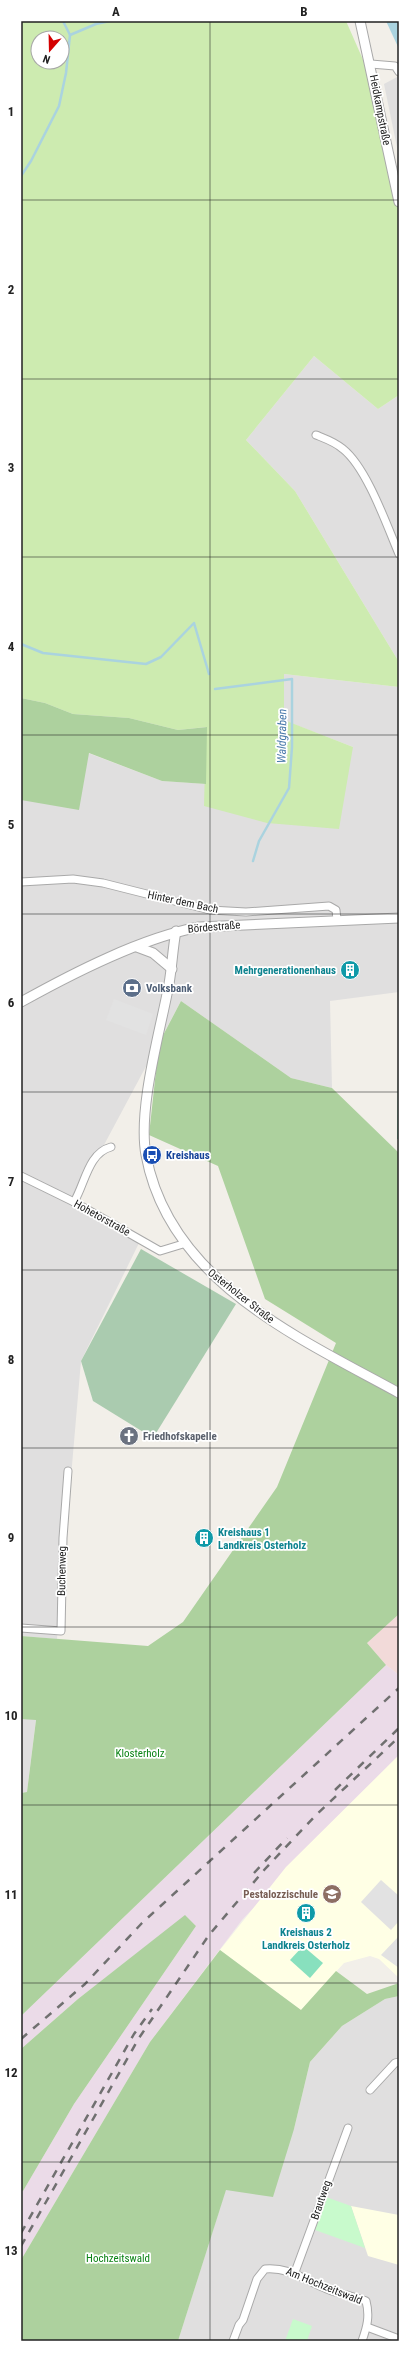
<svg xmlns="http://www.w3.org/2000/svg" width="420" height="2362" font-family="'Roboto Condensed',sans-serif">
	<rect width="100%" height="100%" fill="#f2efe9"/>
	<g fill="#e0dfdf">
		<polygon points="399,76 399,157 384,84"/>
		<polygon points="314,356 378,409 399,395 399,662 295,491 246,440"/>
		<polygon points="284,674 399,687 399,992 330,1001 332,1088 291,1078 181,1001 74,1201 140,1241 81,1361 57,1639 21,1636 21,800 88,753 162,781 206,784 205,806 353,747 283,720"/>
		<polygon points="21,1719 36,1719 27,1792 21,1793"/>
		<polygon points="399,1996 399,2341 178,2341 226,2189 294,2129 310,2062 342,2026 385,1999"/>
	</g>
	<polygon fill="#f2dad9" points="399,1614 399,1675 386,1665 367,1643"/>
	<polygon fill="#ebdbe8" points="386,1665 399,1675 399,1755 242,1920 150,2042 21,2260 23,2191 74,2104 196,1926 185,1916 78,1999 21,2049 21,2016"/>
	<g fill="#ffffe5">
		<polygon points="399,1755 399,1978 379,1959 370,1956 344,1963 301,2010 220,1950 286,1867"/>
		<polygon points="351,2206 399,2215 399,2265 368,2256"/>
	</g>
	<path fill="#cdebb0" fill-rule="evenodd" d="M 21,21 L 346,21 L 368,71 L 399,213 L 399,395 L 378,409 L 314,356 L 246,440 L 295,491 L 399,662 L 399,687 L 284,674 L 284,720 L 353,747 L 339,829 L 267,823 L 204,806 L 206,727 L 178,730 L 129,718 L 73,714 L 45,703 L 21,698 ZM 38,38 L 62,38 L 62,62 L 38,62 Z"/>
	<g fill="#add19e">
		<polygon points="21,698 45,703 73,714 129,718 178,730 207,727 206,784 162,781 89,753 79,810 21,800"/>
		<polygon points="181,1001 291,1078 332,1088 399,1153 399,1614 367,1643 386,1665 21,2016 21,1793 27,1792 36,1720 21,1719 21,1636 148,1646 183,1622 277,1487 336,1343 265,1299 218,1166 149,1135 159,1043"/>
		<polygon points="185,1915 196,1926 74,2104 23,2191 21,2190 21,2049 78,1999"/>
		<polygon points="220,1950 301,2010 336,1971 367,1994 399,1983 399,1996 385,1999 342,2026 310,2062 294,2129 273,2197 226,2190 178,2341 21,2341 21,2260 150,2042"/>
	</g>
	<polygon fill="#aacbaf" points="141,1249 236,1304 153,1438 93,1401 81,1361"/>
	<g fill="#c8facc">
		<polygon points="326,2197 351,2206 365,2248 315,2230"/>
		<polygon points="293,2319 312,2326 307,2341 285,2341"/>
	</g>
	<g fill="#88e0be">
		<polygon points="399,997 399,1139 397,1139"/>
		<polygon points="303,1946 323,1963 310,1978 290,1960"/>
	</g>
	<g fill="#e2e2e2">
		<polygon points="114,999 153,1014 146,1035 106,1020"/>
		<polygon points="381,1880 399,1896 399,1921 391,1930 361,1902"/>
		<polygon points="399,1936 399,1968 381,1955"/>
	</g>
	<polygon fill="#aad3df" points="386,21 398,21 399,49"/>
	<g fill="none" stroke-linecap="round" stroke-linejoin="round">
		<g stroke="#aad3df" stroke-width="2.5">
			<polyline points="70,35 96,24 110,21"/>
			<polyline points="21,176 31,161 59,106 66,73 70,35 63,21"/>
			<polyline points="21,644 43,653 146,664 161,657 194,623 209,674"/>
			<polyline points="215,689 292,679 292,747 289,788 259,841 253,861"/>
		</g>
		<g stroke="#a9a9a9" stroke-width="9">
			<g id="minor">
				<polyline points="371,64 395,66 399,72"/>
				<path d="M 316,435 C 326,439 335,442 343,449 C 367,468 387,526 399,554"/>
				<polyline points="21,882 73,879 103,883 210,910 246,912 329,906 336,910 337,920"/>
				<polyline points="21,1176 74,1202 160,1251 183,1244"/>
				<path d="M 74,1202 C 85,1184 88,1153 111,1147"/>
				<polyline points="21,1628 61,1631 63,1538 68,1471"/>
				<polyline points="370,2090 395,2063 399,2062"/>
				<polyline points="295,2272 348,2128"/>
				<polyline points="367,2327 399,2339"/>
				<path d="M 233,2341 L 239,2325 L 243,2320 L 257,2279 L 265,2269 C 290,2267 304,2280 327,2289 C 339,2294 353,2296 366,2301 C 370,2316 367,2327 362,2341"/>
			</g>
		</g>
		<g stroke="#a9a9a9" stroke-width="11">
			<g id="tertiary">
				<polyline points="360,21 399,202"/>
				<path d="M 176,931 C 172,952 172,973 167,994 C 158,1039 138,1111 146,1155 C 169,1281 299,1338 399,1393"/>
				<polyline points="137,947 153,953 172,969"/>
				<path d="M 21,1002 C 73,973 141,938 199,927 L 399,918"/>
			</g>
		</g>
		<use href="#minor" stroke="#fff" stroke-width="7"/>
		<use href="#tertiary" stroke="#fff" stroke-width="9"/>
		<g stroke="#707070" stroke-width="2.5" stroke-dasharray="8 8" stroke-linecap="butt">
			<polyline points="335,1790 399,1728"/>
			<polyline points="254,1873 287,1838"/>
			<polyline points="21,2039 85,1984 142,1923 399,1688"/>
			<polyline points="21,2233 134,2034 152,2009"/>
			<polyline points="21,2246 139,2038 209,1935 265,1869 316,1815 399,1737"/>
		</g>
	</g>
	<path fill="none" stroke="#222" stroke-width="1" stroke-opacity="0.55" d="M 210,21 L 210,2341M 21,200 L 399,200M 21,379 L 399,379M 21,557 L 399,557M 21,735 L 399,735M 21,914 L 399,914M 21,1092 L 399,1092M 21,1270 L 399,1270M 21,1448 L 399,1448M 21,1627 L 399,1627M 21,1805 L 399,1805M 21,1983 L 399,1983M 21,2162 L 399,2162"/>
	<defs>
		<g id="building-disc" transform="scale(1)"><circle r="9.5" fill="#0f9aa8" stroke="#fff"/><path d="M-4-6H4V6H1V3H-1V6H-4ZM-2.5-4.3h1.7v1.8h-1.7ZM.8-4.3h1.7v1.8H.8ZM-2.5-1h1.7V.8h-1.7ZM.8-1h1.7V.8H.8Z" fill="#fff"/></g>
		<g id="bank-disc" transform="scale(1)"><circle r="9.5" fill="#5c6f8a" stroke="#fff"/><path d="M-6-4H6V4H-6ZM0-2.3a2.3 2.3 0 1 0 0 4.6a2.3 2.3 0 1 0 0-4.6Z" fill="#fff"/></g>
		<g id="bus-disc" transform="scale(1)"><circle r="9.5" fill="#1a4fb4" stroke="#fff"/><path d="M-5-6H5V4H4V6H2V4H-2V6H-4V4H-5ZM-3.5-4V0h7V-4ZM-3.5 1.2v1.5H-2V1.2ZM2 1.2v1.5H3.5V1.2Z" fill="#fff"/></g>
		<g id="church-disc" transform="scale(1)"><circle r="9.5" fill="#6b7280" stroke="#fff"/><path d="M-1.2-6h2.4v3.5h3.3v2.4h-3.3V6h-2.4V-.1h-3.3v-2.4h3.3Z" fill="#fff"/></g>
		<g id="school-disc" transform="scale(1)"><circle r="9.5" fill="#8d6e63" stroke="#fff"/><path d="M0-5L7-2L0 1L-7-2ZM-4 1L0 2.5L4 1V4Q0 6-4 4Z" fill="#fff"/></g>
	</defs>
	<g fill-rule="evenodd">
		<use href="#building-disc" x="350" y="970"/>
		<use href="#bank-disc" x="132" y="988"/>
		<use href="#bus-disc" x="152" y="1155"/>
		<use href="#church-disc" x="129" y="1436"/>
		<use href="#building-disc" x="204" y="1538"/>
		<use href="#school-disc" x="332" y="1894"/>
		<use href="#building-disc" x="306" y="1913"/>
	</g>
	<g text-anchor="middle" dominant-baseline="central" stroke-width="3.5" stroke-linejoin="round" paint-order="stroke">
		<g font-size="11" fill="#222" stroke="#fff">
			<text transform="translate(380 110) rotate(79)">Heidkampstraße</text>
			<text transform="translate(183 902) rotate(12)">Hinter dem Bach</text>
			<text transform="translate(214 927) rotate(-5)">Bördestraße</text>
			<text transform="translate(102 1218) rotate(29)">Hohetorstraße</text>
			<text transform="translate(241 1296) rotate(38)">Osterholzer Straße</text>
			<text transform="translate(62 1571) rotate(-89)">Buchenweg</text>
			<text transform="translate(321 2200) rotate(-71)">Brautweg</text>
			<text transform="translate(324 2286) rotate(22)">Am Hochzeitswald</text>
		</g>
		<g font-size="11" font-weight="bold" fill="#0d838f" stroke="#fff" text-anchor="end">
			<text x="336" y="970">Mehrgenerationenhaus</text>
			<text x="218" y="1532" text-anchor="start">Kreishaus 1<tspan x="218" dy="13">Landkreis Osterholz</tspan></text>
			<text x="306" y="1932" text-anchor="middle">Kreishaus 2<tspan x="306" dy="13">Landkreis Osterholz</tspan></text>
		</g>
		<g font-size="11" font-weight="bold" fill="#4e5e75" stroke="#fff" text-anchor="start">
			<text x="146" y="988">Volksbank</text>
		</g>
		<g font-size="11" font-weight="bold" fill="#164399" stroke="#fff" text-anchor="start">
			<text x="166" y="1155">Kreishaus</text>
		</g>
		<g font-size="11" font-weight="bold" fill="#5b616d" stroke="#fff" text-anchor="start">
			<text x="143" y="1436">Friedhofskapelle</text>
		</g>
		<g font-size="11" fill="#0c8416" stroke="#fff">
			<text x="140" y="1753">Klosterholz</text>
			<text x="118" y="2258">Hochzeitswald</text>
		</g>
		<g font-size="11" font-weight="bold" fill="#785e54" stroke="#fff" text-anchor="end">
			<text x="318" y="1894">Pestalozzischule</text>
		</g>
		<g font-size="12" font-style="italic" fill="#4a7aab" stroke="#fff">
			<text transform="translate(282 736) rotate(-89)">Waldgraben</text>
		</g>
	</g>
	<rect width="420" height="2362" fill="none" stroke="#ffffff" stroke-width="44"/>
	<g transform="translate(50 50) rotate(200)"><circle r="19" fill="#ffffff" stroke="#a7a7a7"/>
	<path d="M0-3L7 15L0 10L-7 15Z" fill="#d40000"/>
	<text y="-6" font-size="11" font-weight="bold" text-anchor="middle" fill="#222222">N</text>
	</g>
	<rect x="22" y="22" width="376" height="2318" fill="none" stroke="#222" stroke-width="1.5"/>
	<g font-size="13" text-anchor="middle" font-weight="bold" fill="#222">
		<text x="116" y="16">A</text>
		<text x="304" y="16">B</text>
		<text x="11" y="116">1</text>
		<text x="11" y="294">2</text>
		<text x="11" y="472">3</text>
		<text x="11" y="651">4</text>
		<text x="11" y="829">5</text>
		<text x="11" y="1007">6</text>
		<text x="11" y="1186">7</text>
		<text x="11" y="1364">8</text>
		<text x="11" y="1542">9</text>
		<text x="11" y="1720">10</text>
		<text x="11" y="1899">11</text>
		<text x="11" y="2077">12</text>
		<text x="11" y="2255">13</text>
	</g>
</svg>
